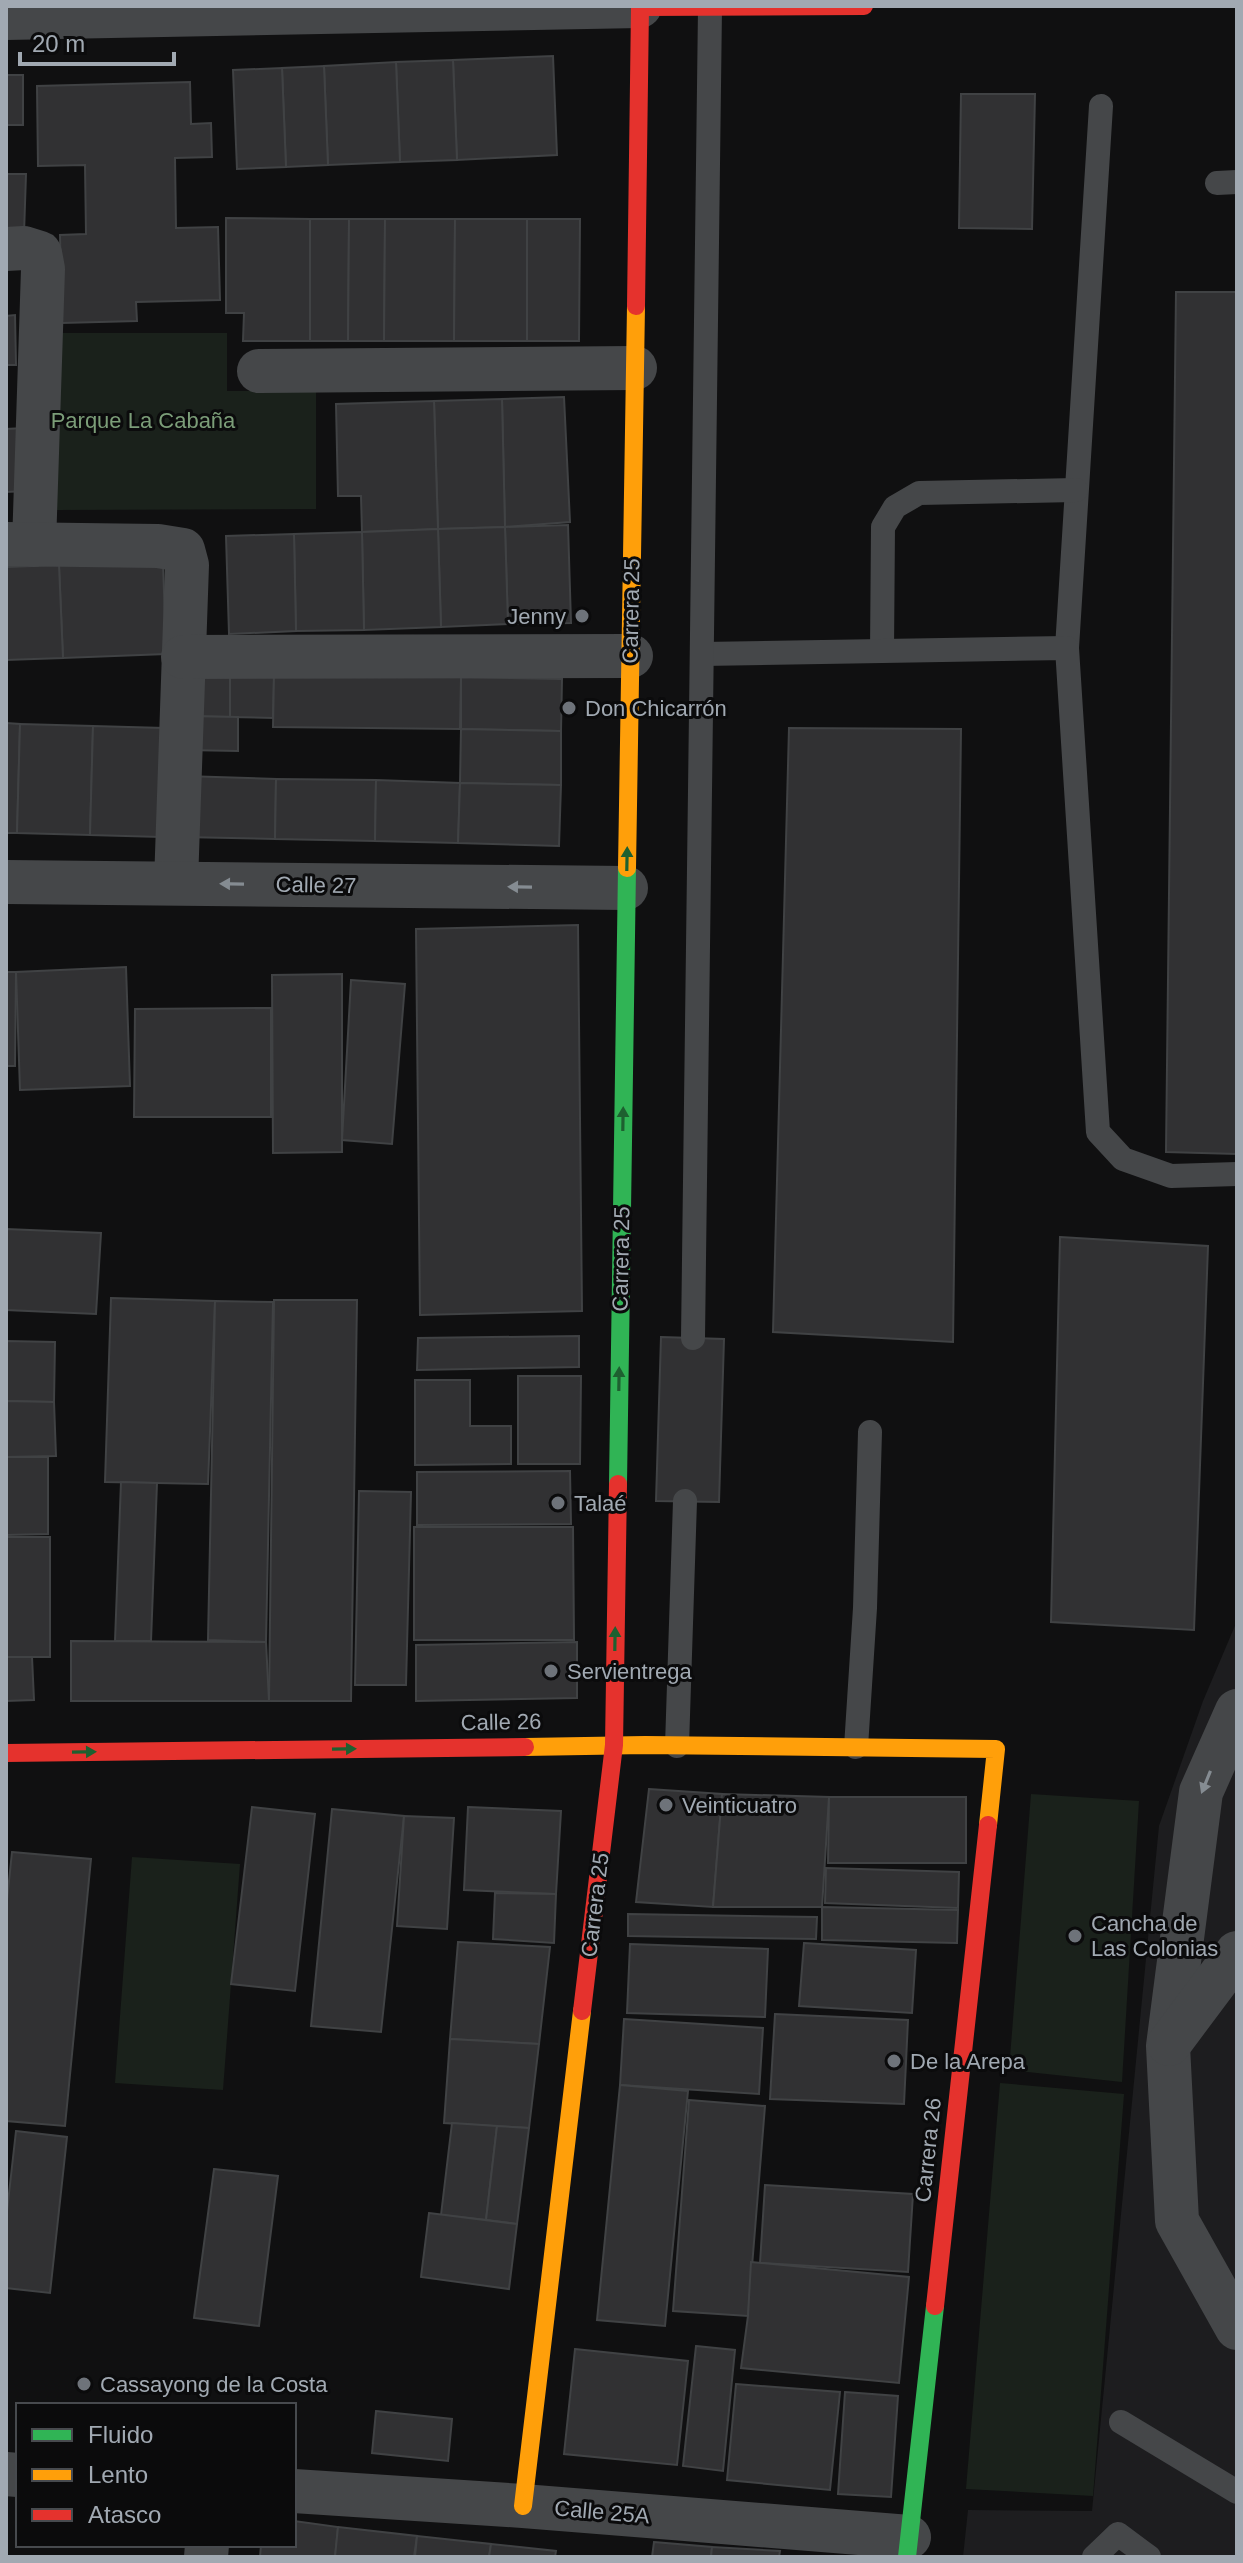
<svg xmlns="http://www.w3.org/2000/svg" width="1243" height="2563" font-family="Helvetica,sans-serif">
	<rect width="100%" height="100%" fill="#101011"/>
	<polygon fill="#1d1d1f" points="1237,1621 1237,2557 963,2557 968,2510 1092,2511 1159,1826 1203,1701"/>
	<g fill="#1a211b">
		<polygon points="54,333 227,333 227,391 316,391 316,509 54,510"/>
		<polygon points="1031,1794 1139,1801 1122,2082 1009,2070"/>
		<polygon points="132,1857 240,1864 223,2090 115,2083"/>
		<polygon points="1000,2083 1124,2094 1093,2496 966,2489"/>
	</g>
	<g fill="#313133" stroke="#404244" stroke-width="2">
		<polygon points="553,56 557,155 457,160 453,60"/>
		<polygon points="453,60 457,160 400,162 396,62"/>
		<polygon points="396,62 400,162 328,165 324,66"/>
		<polygon points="324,66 328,165 286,167 282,68"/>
		<polygon points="282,68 286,167 237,169 233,70"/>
		<rect x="6" y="75" width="17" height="50"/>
		<polygon points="190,82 191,124 211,123 212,157 175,158 176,228 218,227 220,300 136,302 137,321 62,323 60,235 86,234 85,165 38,166 37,86"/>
		<polygon points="961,94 1035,94 1032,229 959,228"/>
		<polygon points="6,174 26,174 24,234 6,234"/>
		<polygon points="226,218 310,219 310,341 243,341 244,313 226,313"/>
		<polygon points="310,219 349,219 348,341 310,341"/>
		<polygon points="349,219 385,219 384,341 348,341"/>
		<polygon points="385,219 455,219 454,341 384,341"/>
		<polygon points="455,219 527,219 527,341 454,341"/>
		<polygon points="527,219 580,219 579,341 527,341"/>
		<polygon points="1176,292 1237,292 1237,1154 1166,1152"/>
		<polygon points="15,315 16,365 6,365 6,316"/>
		<polygon points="564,397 570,522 505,527 502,399"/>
		<polygon points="502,399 505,527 438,529 434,401"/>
		<polygon points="434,401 438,529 362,532 361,496 338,496 336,404"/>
		<polygon points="24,428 26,491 6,492 6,429"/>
		<polygon points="568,525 571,623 508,624 505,527"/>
		<polygon points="505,527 508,624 441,627 438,529"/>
		<polygon points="438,529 441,627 364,630 362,532"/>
		<polygon points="362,532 364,630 296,631 294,534"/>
		<polygon points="294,534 296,631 229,634 226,536"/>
		<polygon points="163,562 166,654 63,658 59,565"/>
		<polygon points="59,565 63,658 6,660 6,567"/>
		<polygon points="187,674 230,675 230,717 186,716"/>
		<polygon points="230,675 274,675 273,718 230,717"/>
		<polygon points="274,675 461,677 460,729 273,727"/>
		<polygon points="461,677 562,679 561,731 461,729"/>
		<polygon points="186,716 238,717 238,751 186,750"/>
		<polygon points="6,723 20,724 17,833 6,833"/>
		<polygon points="20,724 93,726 90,835 17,833"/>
		<polygon points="93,726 164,728 161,837 90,835"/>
		<polygon points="789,728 961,729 953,1342 773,1332"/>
		<polygon points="461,729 561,731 561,785 460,783"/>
		<polygon points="184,776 276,779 275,839 182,837"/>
		<polygon points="276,779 376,780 375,841 275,839"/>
		<polygon points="376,780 460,783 458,843 375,841"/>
		<polygon points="460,783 561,785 559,846 458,843"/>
		<polygon points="578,925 582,1311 420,1315 416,929"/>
		<polygon points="126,967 130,1086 20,1090 16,972"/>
		<polygon points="6,972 16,972 15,1066 6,1066"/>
		<polygon points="342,974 342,1152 273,1153 272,975"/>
		<polygon points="351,980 405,984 392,1144 342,1140"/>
		<polygon points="271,1008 271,1117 134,1117 135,1009"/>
		<polygon points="6,1229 101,1233 96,1314 6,1310"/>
		<polygon points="1060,1237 1208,1246 1194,1630 1051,1622"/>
		<polygon points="111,1298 215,1301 208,1484 105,1482"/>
		<polygon points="274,1300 357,1300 351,1701 269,1701"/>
		<polygon points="215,1301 273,1302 266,1642 208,1640"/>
		<polygon points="579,1336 579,1367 417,1370 418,1338"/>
		<polygon points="661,1337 724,1339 719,1502 656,1501"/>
		<polygon points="6,1341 55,1342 54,1402 6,1401"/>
		<polygon points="518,1376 581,1376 580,1464 518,1464"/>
		<polygon points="415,1380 470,1380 470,1426 511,1426 511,1464 415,1465"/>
		<polygon points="6,1401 54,1402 56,1456 6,1457"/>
		<polygon points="6,1457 48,1457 48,1534 6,1535"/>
		<polygon points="570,1471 571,1524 417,1525 417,1472"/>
		<polygon points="121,1482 157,1483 151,1641 115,1641"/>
		<polygon points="359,1491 411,1492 406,1685 355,1685"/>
		<polygon points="414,1527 573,1527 574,1640 414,1640"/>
		<rect x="6" y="1537" width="44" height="120"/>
		<polygon points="71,1641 266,1642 269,1701 71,1701"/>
		<polygon points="577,1642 577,1698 416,1701 416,1645"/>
		<polygon points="6,1657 32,1657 34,1700 6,1701"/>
		<polygon points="649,1789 722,1794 713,1907 636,1902"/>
		<polygon points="722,1794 829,1797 822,1907 713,1907"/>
		<polygon points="829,1797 966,1797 966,1863 828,1863"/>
		<polygon points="252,1807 315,1814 295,1991 231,1984"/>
		<polygon points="468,1807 561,1811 556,1894 464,1890"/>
		<polygon points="332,1809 404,1816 381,2032 311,2026"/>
		<polygon points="404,1816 454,1818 447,1929 397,1926"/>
		<polygon points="12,1852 91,1859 65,2126 6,2121 6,1910"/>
		<polygon points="826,1868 959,1872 958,1908 825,1903"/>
		<polygon points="495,1893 556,1894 554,1943 493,1939"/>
		<polygon points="822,1907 958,1910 957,1943 822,1940"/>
		<polygon points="628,1914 817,1917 816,1939 628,1936"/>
		<polygon points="458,1942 550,1947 539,2044 450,2039"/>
		<polygon points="804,1943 916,1950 912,2013 799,2006"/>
		<polygon points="630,1944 768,1949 765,2017 627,2013"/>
		<polygon points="775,2014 908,2020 904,2104 770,2099"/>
		<polygon points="624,2019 763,2028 759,2094 620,2085"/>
		<polygon points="450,2039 539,2044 529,2128 444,2123"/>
		<polygon points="620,2085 688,2091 665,2326 597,2320"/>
		<polygon points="689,2100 765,2106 748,2316 673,2311"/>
		<polygon points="452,2123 497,2126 486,2220 441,2215"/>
		<polygon points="497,2126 529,2128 517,2224 486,2220"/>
		<polygon points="16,2131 67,2137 50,2293 6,2288 6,2220"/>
		<polygon points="214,2169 278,2176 259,2326 194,2318"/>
		<polygon points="765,2185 913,2194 908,2272 760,2263"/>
		<polygon points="429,2213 517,2224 509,2289 421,2277"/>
		<polygon points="751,2262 909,2277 899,2383 741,2368 748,2316"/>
		<polygon points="696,2346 735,2350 723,2471 683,2466"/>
		<polygon points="575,2349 688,2361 677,2465 564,2454"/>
		<polygon points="736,2384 840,2392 830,2490 727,2480"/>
		<polygon points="845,2392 898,2396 891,2497 838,2494"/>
		<polygon points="376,2411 452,2419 448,2461 372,2453"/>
		<polygon points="294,2521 338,2527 335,2557 260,2557 261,2545 294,2545"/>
		<polygon points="338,2527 417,2536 414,2557 335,2557"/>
		<polygon points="417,2536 491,2544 489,2557 415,2557"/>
		<polygon points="654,2542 712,2547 711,2557 652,2557"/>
		<polygon points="491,2544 556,2551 555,2557 489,2557"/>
		<polygon points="712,2547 780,2551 779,2557 711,2557"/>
	</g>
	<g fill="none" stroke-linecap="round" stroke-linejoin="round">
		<g stroke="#454749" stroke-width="24">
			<polyline points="1217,183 1237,182"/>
			<polyline points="1067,648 1101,106"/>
			<polyline points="882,651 883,527 895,507 919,493 1076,490"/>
			<polyline points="702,654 1067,648 1098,1132 1123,1159 1171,1176 1237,1174"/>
			<polyline points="693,1338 710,8"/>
			<polyline points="677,1746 685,1501"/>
			<polyline points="856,1747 865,1608 870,1432"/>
			<polyline points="1121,2422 1237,2492"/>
			<polyline points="1094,2557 1118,2534 1149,2557"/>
		</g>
		<g stroke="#454749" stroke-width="44">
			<polyline points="6,18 640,6"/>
			<polyline points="6,249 24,248 40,253 43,269 34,545"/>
			<polyline points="259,371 635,368"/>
			<polyline points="6,544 158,546 183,550 187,565 176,883"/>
			<polyline points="183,657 631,656"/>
			<polyline points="6,882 626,888"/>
			<polyline points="1237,1711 1201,1792 1168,2046 1177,2221 1237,2328"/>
			<polyline points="1169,2044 1237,1953"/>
			<polyline points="6,2474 18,2475"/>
			<polyline points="294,2491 523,2506 909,2537"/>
			<polyline points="206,2557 207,2545"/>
		</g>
		<g stroke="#30b455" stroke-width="18">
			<polyline points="618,1484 627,868"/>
			<polyline points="907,2557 935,2306"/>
		</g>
		<g stroke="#ff9f0a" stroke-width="18">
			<polyline points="627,868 636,306"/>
			<polyline points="525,1747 645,1745 996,1749 988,1825"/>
			<polyline points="523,2506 582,2011"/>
		</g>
		<g stroke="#e5322d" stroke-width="18">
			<polyline points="636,306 640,7 864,6"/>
			<polyline points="6,1753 525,1747"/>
			<polyline points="582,2011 614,1745 618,1484"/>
			<polyline points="935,2306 988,1825"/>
		</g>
	</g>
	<defs><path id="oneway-solid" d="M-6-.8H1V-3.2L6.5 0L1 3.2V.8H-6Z" transform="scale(2)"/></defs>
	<g fill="#1e6030">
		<use href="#oneway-solid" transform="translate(627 859) rotate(-89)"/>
		<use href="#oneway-solid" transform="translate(623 1119) rotate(-89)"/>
		<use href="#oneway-solid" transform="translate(619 1379) rotate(-89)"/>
		<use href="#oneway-solid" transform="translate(615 1639) rotate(-89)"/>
		<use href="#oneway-solid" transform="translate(344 1749) rotate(-1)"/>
		<use href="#oneway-solid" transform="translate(84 1752) rotate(-1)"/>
	</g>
	<g fill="#858c92">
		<use href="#oneway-solid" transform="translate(232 884) rotate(-179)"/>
		<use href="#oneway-solid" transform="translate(520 887) rotate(-179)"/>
		<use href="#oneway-solid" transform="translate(1206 1782) rotate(112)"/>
	</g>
	<g fill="#6e737a" stroke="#0b0b0c" stroke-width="3">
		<circle cx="582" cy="616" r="8"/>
		<circle cx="569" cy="708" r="8"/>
		<circle cx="558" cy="1503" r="8"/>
		<circle cx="551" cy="1671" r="8"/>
		<circle cx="666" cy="1805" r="8"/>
		<circle cx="1075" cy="1936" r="8"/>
		<circle cx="894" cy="2061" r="8"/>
		<circle cx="84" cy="2384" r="8"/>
	</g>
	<g text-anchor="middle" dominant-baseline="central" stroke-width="6" stroke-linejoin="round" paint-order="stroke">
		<g font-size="22" fill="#7b9d78" stroke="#0b0b0c">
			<text x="143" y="420">Parque La Cabaña</text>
		</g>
		<g font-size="22" fill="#a1a9b2" stroke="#0b0b0c">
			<text transform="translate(631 611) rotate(-89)">Carrera 25</text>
			<text transform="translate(316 885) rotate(1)">Calle 27</text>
			<text transform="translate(621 1259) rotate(-89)">Carrera 25</text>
			<text transform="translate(501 1722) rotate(-1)">Calle 26</text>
			<text transform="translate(595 1905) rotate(-83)">Carrera 25</text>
			<text transform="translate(928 2150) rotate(-84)">Carrera 26</text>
			<text transform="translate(602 2512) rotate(5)">Calle 25A</text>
		</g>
		<g font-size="22" fill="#a1a9b2" stroke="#0b0b0c" text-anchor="start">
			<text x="566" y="616" text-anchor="end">Jenny</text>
			<text x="585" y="708">Don Chicarrón</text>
			<text x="574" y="1503">Talaé</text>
			<text x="567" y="1671">Servientrega</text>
			<text x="682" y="1805">Veinticuatro</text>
			<text x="1091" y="1923">Cancha de<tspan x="1091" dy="25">Las Colonias</tspan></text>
			<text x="910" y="2061">De la Arepa</text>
			<text x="100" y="2384">Cassayong de la Costa</text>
		</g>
	</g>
	<rect width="1243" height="2563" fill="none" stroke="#a1a9b2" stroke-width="16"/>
	<rect x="16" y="2403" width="280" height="144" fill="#0b0b0c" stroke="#474a4e" stroke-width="2"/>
	<rect x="32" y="2429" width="40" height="12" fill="#30b455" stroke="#474a4e" stroke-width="2"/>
	<text x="88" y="2443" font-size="24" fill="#a1a9b2">Fluido</text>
	<rect x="32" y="2469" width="40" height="12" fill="#ff9f0a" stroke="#474a4e" stroke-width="2"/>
	<text x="88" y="2483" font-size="24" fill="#a1a9b2">Lento</text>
	<rect x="32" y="2509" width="40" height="12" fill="#e5322d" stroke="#474a4e" stroke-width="2"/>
	<text x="88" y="2523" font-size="24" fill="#a1a9b2">Atasco</text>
	<path d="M20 52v12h154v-12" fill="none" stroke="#a1a9b2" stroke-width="4"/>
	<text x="32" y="52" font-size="24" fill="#a1a9b2" stroke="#0b0b0c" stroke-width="6" paint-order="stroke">20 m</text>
</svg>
